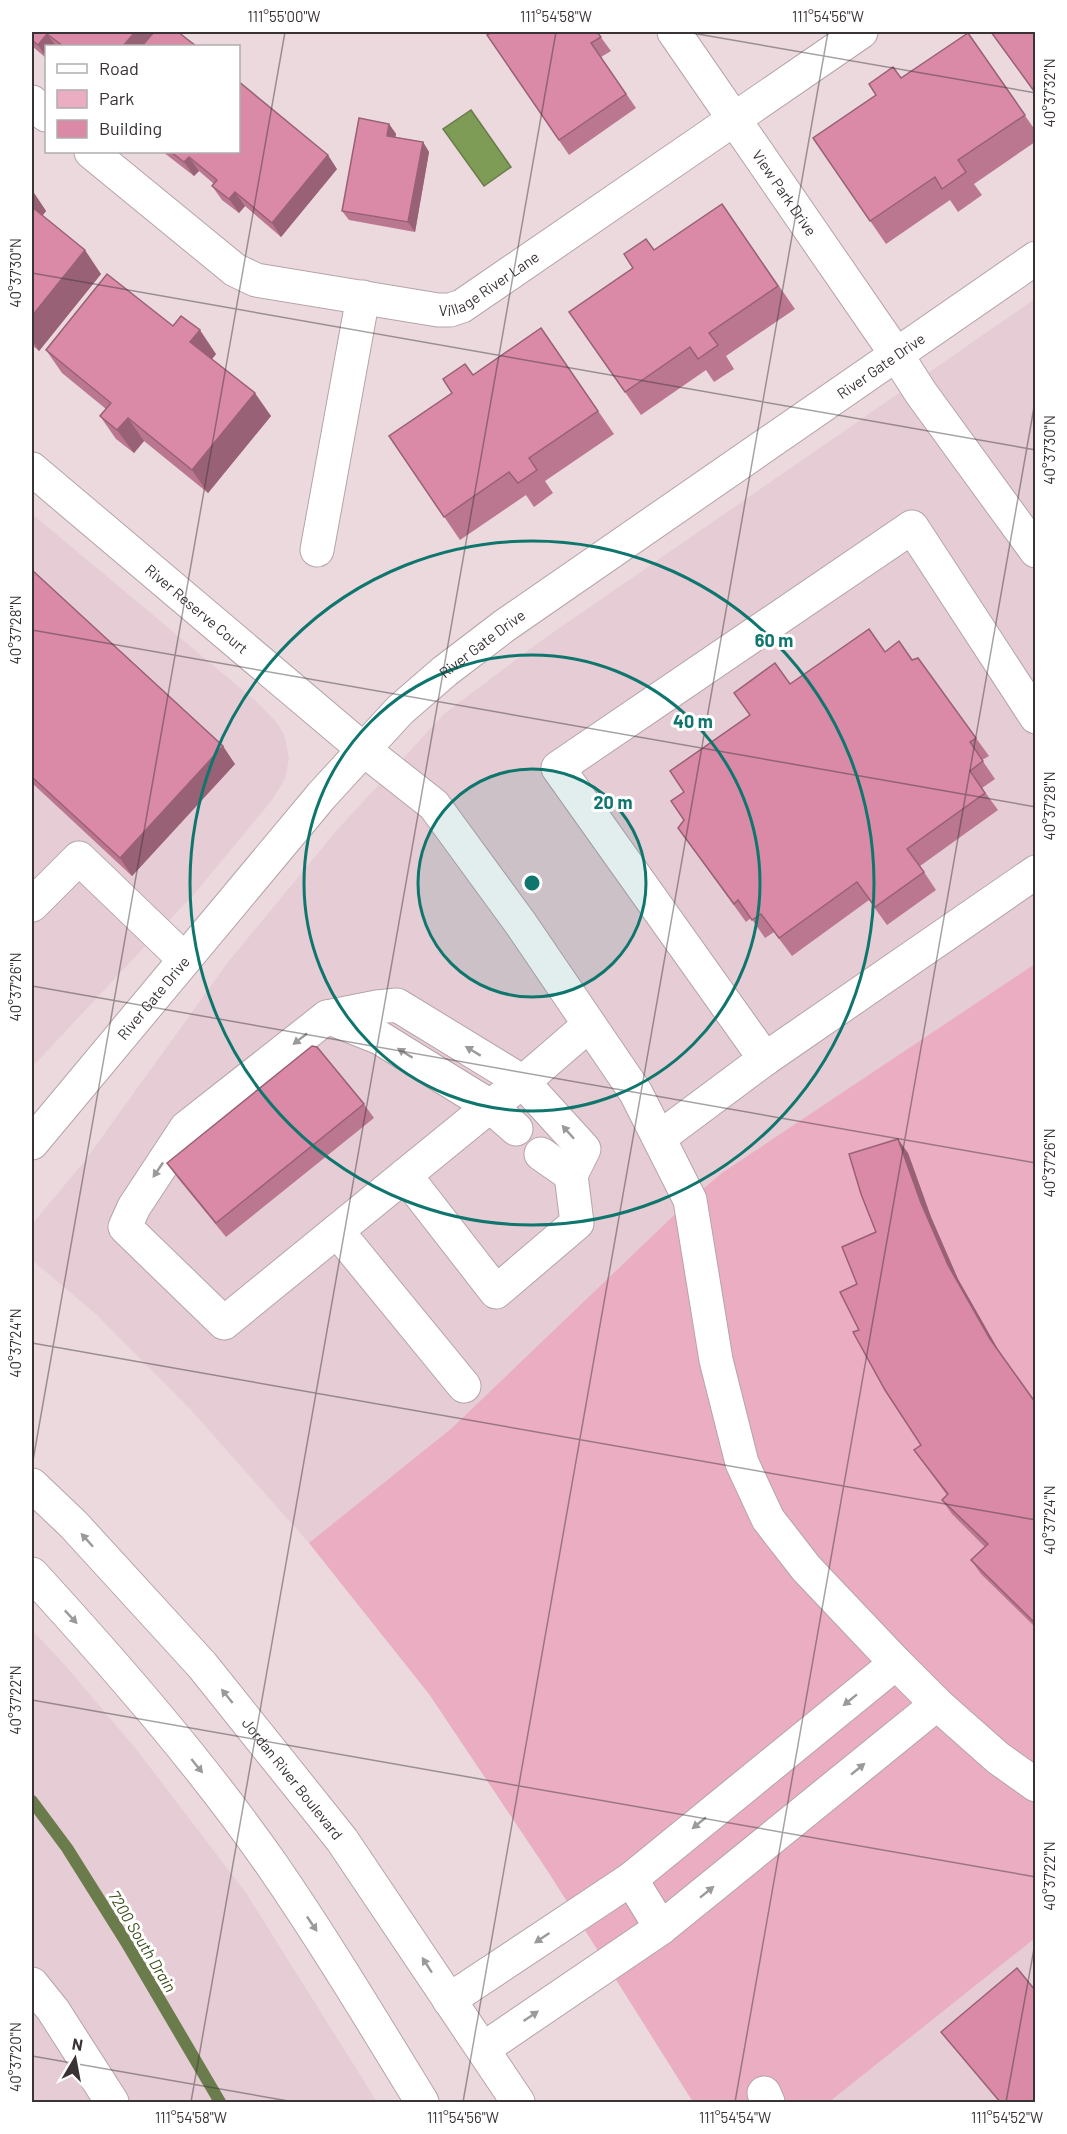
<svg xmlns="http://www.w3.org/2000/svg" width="1067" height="2134" font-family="Barlow,sans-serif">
	<rect width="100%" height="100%" fill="#ebd9de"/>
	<g fill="#e6ccd4">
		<polygon points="1035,299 1035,2102 693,2102 549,1873 429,1694 309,1543 191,1410 97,1315 32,1260 32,1224 84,1162 229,961 337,830 444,714 538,643"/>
		<polygon points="32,514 258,703 277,723 284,734 289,758 285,779 272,800 195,893 32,1067"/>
		<polygon points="32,1630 64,1664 136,1749 246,1893 377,2102 32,2102"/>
	</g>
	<polygon fill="#ebadc2" points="1035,964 1035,1938 829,2102 693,2102 549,1873 429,1694 309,1543 452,1428 690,1200 722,1173"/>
	<polygon fill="#7e9c55" stroke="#6a7c4b" stroke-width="1.5" points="471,110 511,167 484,186 443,129"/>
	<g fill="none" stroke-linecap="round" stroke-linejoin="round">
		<polyline stroke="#6a7c4b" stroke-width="12" points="32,1801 67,1848 126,1942 220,2102"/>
		<g stroke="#b5a4a9" stroke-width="35">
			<g id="minor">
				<path id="s1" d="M 674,32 L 896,354 L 921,393 L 1036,551"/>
				<polyline points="32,102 46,115"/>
				<path id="s2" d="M 91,152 L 235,270 L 256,280 L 438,310 L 450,310 L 462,306 L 861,32"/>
				<path id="s3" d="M 32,469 L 363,749 L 434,805 L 521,924 L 636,1093 L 690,1200 L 716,1360 L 742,1463 L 768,1519 L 806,1568 L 896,1663 L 937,1704 L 998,1758 L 1036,1785"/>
				<polyline points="317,550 363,297"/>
				<polyline points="32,905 79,858 184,959"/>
				<polyline points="327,1017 380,1038 490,1106 516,1129"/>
				<polyline points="765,1059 1036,872"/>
				<polyline points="659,1138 765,1059 558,768 912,527 1036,717"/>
				<path id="s4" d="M 32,1143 L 322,795 L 400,710 L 445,671 L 504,626 L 1036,258"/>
				<polyline points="541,1154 571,1175"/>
				<polyline points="405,1175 496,1292 577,1223 571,1175 584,1149 523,1082 397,1005 377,1007 327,1017 186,1128 134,1207 125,1227 224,1323 490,1106 523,1082 589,1025"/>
				<polyline points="337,1231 464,1386"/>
				<polyline points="631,1879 661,1928"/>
				<polyline points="32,1984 53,2010 112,2102"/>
				<polyline points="449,2000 631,1879 896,1663"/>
				<polyline points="483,2049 661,1928 937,1704"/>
				<polyline points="764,2093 768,2102"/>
			</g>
		</g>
		<g stroke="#b5a4a9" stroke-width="35">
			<g id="major">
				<path id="s5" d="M 32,1485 L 74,1525 L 202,1665 L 342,1840 L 518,2102"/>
				<path d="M 32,1574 C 116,1666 200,1762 272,1865 C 325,1942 373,2022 422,2102"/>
			</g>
		</g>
		<use href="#minor" stroke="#fff" stroke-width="33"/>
		<use href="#major" stroke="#fff" stroke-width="33"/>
	</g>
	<g fill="#bb7790">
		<polygon points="32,32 196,46 46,46 46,58 32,46"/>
		<polygon points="597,32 611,51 601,57 636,108 569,155 487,35"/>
		<polygon points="968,33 1035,130 1035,142 974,184 982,195 958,212 950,200 886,244 813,138"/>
		<polygon points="389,124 396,134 395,137 423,142 429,152 415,232 349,220 342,211"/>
		<polygon points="163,152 238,152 337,169 281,237 245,206 239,213 222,200 212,186 214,184 199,171 194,176"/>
		<polygon points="32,190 46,211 42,216 101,274 39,351 32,345"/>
		<polygon points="722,204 795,309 726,356 734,369 714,382 706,370 641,415 569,312 633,268 654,250"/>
		<polygon points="173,326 216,354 212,359 271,416 208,493 144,441 134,453 116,439 100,416 106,409 62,373 46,350"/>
		<polygon points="541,328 614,434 545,481 553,493 534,507 526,495 460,540 389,436 452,393 473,375"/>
		<polygon points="32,570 235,764 132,876 32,783"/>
		<polygon points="885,652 912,660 918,658 989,756 982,760 995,779 982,788 998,810 920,866 936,890 887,925 869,900 792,956 774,932 765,938 751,918 746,922 691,846 684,820 684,792 750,715 790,684"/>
		<polygon points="364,1104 374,1118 226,1237 177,1177 167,1163"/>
		<polygon points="908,1153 931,1217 958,1279 999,1351 1035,1402 1035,1627 981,1574 971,1560 985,1547 952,1514 942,1500 947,1495 914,1450 921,1445 859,1330 857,1284 876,1232"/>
	</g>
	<g fill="#996175">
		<polygon points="135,32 156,32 144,46 123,46"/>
		<polygon points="47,34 56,46 46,46 46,57 38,45"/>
		<polygon points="389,124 396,134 394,145 387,136"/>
		<polygon points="423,142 429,152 415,232 408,222"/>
		<polygon points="328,155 337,169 281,237 272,223"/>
		<polygon points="189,157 199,171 194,176 184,162"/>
		<polygon points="32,190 46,211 37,222 32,214"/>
		<polygon points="235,192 245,206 239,213 229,199"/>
		<polygon points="85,250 101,274 39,351 32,340 32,316"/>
		<polygon points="200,330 216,354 207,365 190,342"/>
		<polygon points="255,393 271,416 208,493 192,470"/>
		<polygon points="128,418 144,441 134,453 117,430"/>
		<polygon points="223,746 235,764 132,876 120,858"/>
		<polygon points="898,1139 908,1153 931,1217 958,1279 1000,1353 990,1339 948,1265 921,1203"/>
	</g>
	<g fill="#da8aa7" stroke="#996175" stroke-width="1.5">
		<polygon points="32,32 135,32 123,46 63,46 47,34 38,45 32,40"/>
		<polygon points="154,32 178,32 196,46 142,46"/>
		<polygon points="492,32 597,32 601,37 591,43 626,94 559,140 487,35"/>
		<polygon points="991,32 1035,32 1035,90 1034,91"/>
		<polygon points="968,33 1025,115 958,160 966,172 942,189 935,177 870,221 813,138 876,95 869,84 893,67 901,78"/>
		<polygon points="238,81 328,155 272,223 235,192 229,199 212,186 217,180 189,157 184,162 171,152 238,152"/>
		<polygon points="359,118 389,124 387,136 423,142 408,222 342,211"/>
		<polygon points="722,204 778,286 709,333 718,345 698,359 690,347 625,392 569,312 633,268 624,254 646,239 654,250"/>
		<polygon points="32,207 85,250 32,316"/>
		<polygon points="107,274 173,326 181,316 200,330 190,342 255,393 192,470 128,418 117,430 100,416 111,403 46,350"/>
		<polygon points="541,328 598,411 529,458 537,470 518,483 509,472 444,517 389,436 452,393 443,379 465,364 473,375"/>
		<polygon points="32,570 223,746 120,858 32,777"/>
		<polygon points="869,629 885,652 899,641 912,660 918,658 976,738 970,742 983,761 970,771 985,793 907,849 924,872 875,907 857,882 779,938 761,914 752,920 738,900 734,904 678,828 684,820 671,801 684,792 670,771 750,715 734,693 775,663 790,684"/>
		<polygon points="312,1046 317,1047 364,1104 216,1223 167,1163"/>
		<polygon points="898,1139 921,1203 948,1265 990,1339 1035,1402 1035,1623 971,1560 988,1544 942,1500 948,1494 914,1450 921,1445 885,1390 853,1332 859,1330 840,1292 857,1284 842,1247 876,1232 861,1194 849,1154"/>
		<polygon points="1017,1968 1035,1990 1035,2103 1001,2103 941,2032"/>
	</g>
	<defs><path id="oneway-solid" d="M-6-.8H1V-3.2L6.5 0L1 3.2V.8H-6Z" transform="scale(1.5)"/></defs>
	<g fill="#9c999a">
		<use href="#oneway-solid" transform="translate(300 1039) rotate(142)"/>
		<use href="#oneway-solid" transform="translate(473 1051) rotate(-149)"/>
		<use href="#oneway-solid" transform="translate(405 1053) rotate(-148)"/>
		<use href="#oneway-solid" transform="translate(568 1132) rotate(-132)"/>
		<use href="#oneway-solid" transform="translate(158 1170) rotate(124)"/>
		<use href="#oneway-solid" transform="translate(87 1540) rotate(-132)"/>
		<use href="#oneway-solid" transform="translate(71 1617) rotate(47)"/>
		<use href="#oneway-solid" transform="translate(227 1696) rotate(-129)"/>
		<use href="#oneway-solid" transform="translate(850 1700) rotate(141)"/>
		<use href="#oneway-solid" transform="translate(197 1766) rotate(51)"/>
		<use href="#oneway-solid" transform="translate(858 1769) rotate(-39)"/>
		<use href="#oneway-solid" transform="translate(699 1823) rotate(141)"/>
		<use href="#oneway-solid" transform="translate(707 1892) rotate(-39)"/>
		<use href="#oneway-solid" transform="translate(312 1924) rotate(56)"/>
		<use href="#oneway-solid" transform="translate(542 1938) rotate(146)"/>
		<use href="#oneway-solid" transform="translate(427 1965) rotate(-123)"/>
		<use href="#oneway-solid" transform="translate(531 2016) rotate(-34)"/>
	</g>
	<path fill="none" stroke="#3a3335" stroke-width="1.5" stroke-opacity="0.45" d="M 686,32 L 1036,93M 32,273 L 1036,450M 32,630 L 1036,807M 32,986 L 1036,1163M 32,1343 L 1036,1520M 32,1466 L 285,32M 32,1700 L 1036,1877M 32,2056 L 294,2102M 191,2102 L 556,32M 463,2102 L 828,32M 735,2102 L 1036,396M 1006,2102 L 1036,1938"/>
	<circle cx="532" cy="883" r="114" fill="#0f766e" fill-opacity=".12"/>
	<g fill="none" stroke="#0f766e" stroke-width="3">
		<circle cx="532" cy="883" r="114"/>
		<circle cx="532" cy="883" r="228"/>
		<circle cx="532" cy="883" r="342"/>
	</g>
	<g text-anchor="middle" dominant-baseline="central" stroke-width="6" stroke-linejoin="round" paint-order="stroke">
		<g font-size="15" fill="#3a3335" stroke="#fff">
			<text stroke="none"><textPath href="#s1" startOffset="195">View Park Drive</textPath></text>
			<text stroke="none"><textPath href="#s2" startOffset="452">Village River Lane</textPath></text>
			<text stroke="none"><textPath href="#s4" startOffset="1160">River Gate Drive</textPath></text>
			<text stroke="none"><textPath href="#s3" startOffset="216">River Reserve Court</textPath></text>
			<text stroke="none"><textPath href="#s4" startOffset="674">River Gate Drive</textPath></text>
			<text stroke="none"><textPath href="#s4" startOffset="189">River Gate Drive</textPath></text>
			<text stroke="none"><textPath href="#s5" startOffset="393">Jordan River Boulevard</textPath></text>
		</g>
		<g font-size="16" font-style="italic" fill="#374b17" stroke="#fff">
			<text transform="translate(143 1941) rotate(59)">7200 South Drain</text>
		</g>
	</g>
	<circle cx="532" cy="883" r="9" fill="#0f766e" stroke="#fff" stroke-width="3"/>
	<g font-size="18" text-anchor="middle" font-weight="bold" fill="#0f766e" stroke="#fff" stroke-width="6" stroke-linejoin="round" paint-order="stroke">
		<text x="774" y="647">60 m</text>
		<text x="693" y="728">40 m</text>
		<text x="613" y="809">20 m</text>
	</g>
	<rect width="1067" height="2134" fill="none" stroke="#ffffff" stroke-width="66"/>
	<rect x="45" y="45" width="195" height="108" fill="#ffffff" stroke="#b0adae" stroke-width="1.5"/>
	<rect x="57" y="64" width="30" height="9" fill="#ffffff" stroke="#b0adae" stroke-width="1.5"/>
	<text x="99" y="75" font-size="18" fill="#3a3335">Road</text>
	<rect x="57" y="90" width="30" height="18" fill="#ebadc2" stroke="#b0adae" stroke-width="1.5"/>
	<text x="99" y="105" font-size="18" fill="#3a3335">Park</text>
	<rect x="57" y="120" width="30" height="18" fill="#da8aa7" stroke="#b0adae" stroke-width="1.5"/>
	<text x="99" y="135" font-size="18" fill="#3a3335">Building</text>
	<g transform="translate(75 2059) rotate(10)" stroke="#ffffff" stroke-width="4.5" paint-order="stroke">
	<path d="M0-4.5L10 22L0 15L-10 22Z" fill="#3a3335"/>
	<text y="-9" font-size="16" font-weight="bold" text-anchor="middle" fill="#3a3335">N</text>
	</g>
	<rect x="33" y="33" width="1001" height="2068" fill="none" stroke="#3a3335" stroke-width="2"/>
	<g font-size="15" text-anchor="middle" fill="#3a3335">
		<text x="284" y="22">111°55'00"W</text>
		<text x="556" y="22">111°54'58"W</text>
		<text x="828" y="22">111°54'56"W</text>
		<text transform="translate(1050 93) rotate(-90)" y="5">40°37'32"N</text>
		<text transform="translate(16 273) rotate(-90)" y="5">40°37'30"N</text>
		<text transform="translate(1050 450) rotate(-90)" y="5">40°37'30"N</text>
		<text transform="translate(16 630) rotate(-90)" y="5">40°37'28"N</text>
		<text transform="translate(1050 806) rotate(-90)" y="5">40°37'28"N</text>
		<text transform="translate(16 987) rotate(-90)" y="5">40°37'26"N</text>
		<text transform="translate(1050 1163) rotate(-90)" y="5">40°37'26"N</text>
		<text transform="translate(16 1343) rotate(-90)" y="5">40°37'24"N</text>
		<text transform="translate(1050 1520) rotate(-90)" y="5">40°37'24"N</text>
		<text transform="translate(16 1700) rotate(-90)" y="5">40°37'22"N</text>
		<text transform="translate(1050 1876) rotate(-90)" y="5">40°37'22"N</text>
		<text transform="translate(16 2057) rotate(-90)" y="5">40°37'20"N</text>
		<text x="191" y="2123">111°54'58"W</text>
		<text x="463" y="2123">111°54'56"W</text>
		<text x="735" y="2123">111°54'54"W</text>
		<text x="1007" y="2123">111°54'52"W</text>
	</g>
</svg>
